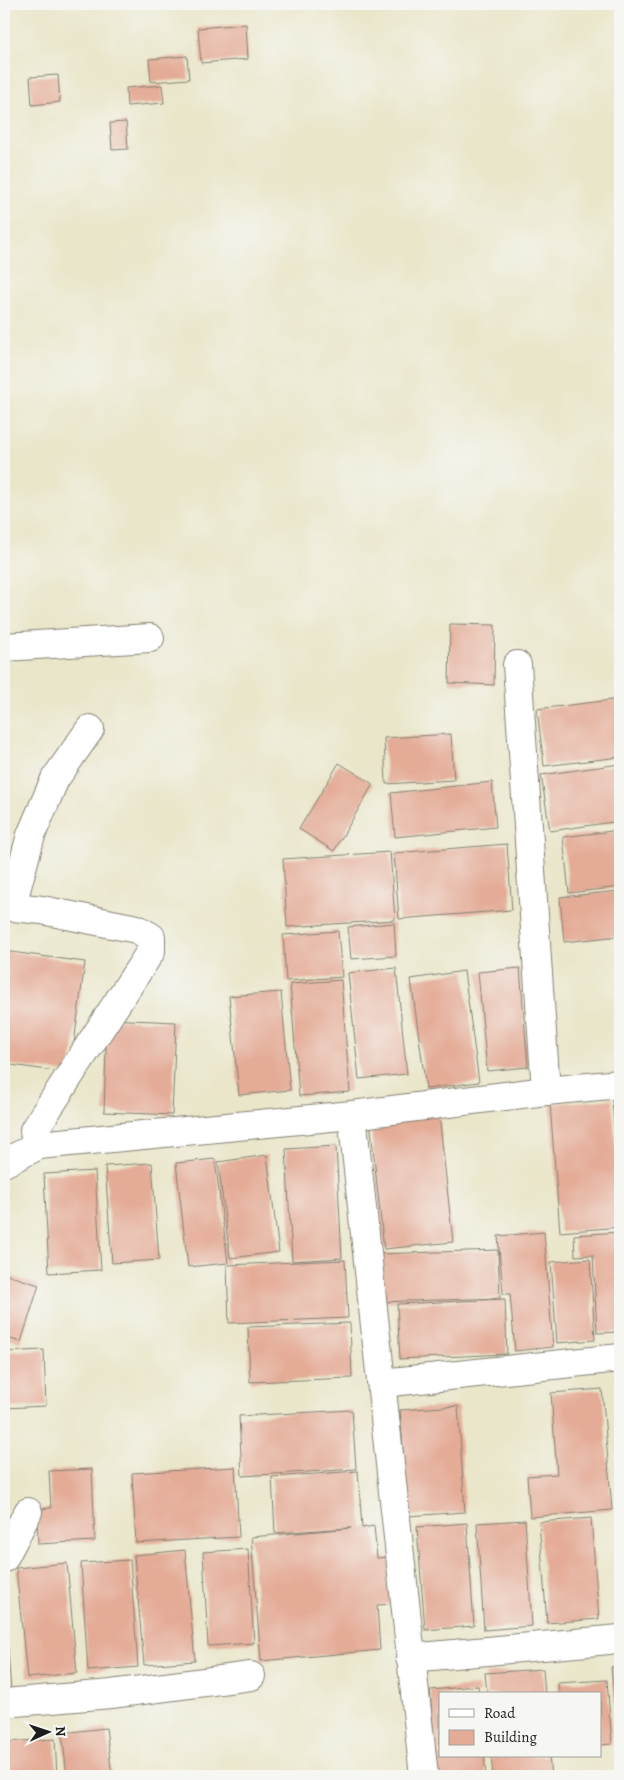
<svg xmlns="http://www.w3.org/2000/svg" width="624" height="1780" font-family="Alegreya,serif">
	<rect width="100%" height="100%" fill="#f6f6f2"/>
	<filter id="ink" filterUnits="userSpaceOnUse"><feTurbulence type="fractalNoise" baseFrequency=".02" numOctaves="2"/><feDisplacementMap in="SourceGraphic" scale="10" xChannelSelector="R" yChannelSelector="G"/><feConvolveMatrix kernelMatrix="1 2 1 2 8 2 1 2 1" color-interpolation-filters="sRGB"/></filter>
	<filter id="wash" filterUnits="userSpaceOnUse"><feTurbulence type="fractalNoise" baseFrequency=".0096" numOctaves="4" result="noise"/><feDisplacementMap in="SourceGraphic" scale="20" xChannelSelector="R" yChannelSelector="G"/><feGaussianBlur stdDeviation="1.12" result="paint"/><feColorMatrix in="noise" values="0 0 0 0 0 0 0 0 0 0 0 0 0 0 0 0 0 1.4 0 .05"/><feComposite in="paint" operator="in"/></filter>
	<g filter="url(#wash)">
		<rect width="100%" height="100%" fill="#eae6ca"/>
		<g id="blocks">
			<g fill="#e4ab96">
				<polygon points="246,24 248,59 201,63 198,28"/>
				<polygon points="187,56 189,79 151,82 149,59"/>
				<polygon points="58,75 60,102 32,105 30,77"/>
				<polygon points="162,85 164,103 127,106 126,88"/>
				<polygon points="126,122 128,149 112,150 110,123"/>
				<polygon points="450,624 495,625 494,685 449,683"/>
				<polygon points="620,699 620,757 544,766 537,709"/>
				<polygon points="451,734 454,780 386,784 384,738"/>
				<polygon points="339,763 373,784 334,851 299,829"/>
				<polygon points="620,764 620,821 550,831 541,775"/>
				<polygon points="492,782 496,827 395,837 391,793"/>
				<polygon points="620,830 620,887 569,893 563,837"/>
				<polygon points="507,844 512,910 399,919 394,853"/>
				<polygon points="390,852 395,920 287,927 283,859"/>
				<polygon points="620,891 620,936 564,942 560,897"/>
				<polygon points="394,923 396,956 351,959 348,927"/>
				<polygon points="338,931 342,977 286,981 283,935"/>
				<polygon points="4,951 85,962 70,1073 4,1064"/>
				<polygon points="396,968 407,1074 359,1079 348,973"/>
				<polygon points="520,968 528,1067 487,1071 478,972"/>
				<polygon points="464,971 479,1082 426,1089 411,979"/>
				<polygon points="341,980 350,1092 299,1096 290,984"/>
				<polygon points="281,992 290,1090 239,1095 229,996"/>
				<polygon points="107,1019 176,1022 172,1115 104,1112"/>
				<polygon points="612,1099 620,1198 620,1227 560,1232 550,1104"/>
				<polygon points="439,1114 453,1242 384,1249 370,1121"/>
				<polygon points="336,1146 342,1258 292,1261 286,1149"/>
				<polygon points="267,1155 279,1252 230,1258 218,1162"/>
				<polygon points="215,1159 228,1263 188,1267 176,1163"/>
				<polygon points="152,1163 159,1260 112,1263 105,1166"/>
				<polygon points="95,1171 101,1270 49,1273 44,1174"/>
				<polygon points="544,1232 553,1347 515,1351 510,1294 503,1294 498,1236"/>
				<polygon points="620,1232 620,1332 597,1333 593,1255 575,1256 574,1235"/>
				<polygon points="498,1250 500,1298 379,1302 377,1254"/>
				<polygon points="590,1259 595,1340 557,1343 551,1262"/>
				<polygon points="345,1260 348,1318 229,1323 227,1265"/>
				<polygon points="4,1274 39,1285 21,1342 4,1337"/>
				<polygon points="505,1299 507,1354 400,1359 397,1304"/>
				<polygon points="350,1323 352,1378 250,1382 248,1327"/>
				<polygon points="44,1350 46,1406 6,1408 6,1415 4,1415 4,1352"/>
				<polygon points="602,1389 612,1510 530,1517 527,1476 557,1474 551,1393"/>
				<polygon points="458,1406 465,1512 408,1516 400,1410"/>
				<polygon points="352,1410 356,1469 242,1476 239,1416"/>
				<polygon points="235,1467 239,1537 136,1543 132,1473"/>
				<polygon points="92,1469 95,1541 38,1544 37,1509 51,1508 49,1471"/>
				<polygon points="358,1471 362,1528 374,1526 377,1558 389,1557 393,1604 377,1605 380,1650 261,1661 251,1537 351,1528 275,1533 272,1477"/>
				<polygon points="591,1518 599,1619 547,1623 539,1522"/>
				<polygon points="525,1520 532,1626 484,1630 477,1523"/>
				<polygon points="467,1523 474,1626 425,1630 417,1527"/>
				<polygon points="248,1549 254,1643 208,1646 203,1552"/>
				<polygon points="185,1550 195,1661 144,1665 134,1555"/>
				<polygon points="130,1560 138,1667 88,1671 81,1563"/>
				<polygon points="67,1563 77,1673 27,1678 16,1568"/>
				<polygon points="4,1599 11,1691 4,1692"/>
				<polygon points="620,1666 620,1741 619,1741 611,1667"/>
				<polygon points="543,1669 545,1694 487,1694 485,1673"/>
				<polygon points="607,1680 612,1744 600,1745 600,1694 559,1694 558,1683"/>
				<polygon points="478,1686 479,1694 440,1694 440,1756 484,1756 486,1776 437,1776 430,1690"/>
				<polygon points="106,1728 112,1776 67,1776 62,1733"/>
				<polygon points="55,1739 57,1776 5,1776 4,1742"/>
				<polygon points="491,1756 549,1756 551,1776 493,1776"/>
			</g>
		</g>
	</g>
	<g filter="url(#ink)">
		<use href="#blocks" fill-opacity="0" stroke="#838173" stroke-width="1"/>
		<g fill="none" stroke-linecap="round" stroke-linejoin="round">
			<g stroke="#838173" stroke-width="30">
				<g id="minor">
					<polyline points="4,647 150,638"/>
					<polyline points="517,665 546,1091"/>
					<polyline points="12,905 31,835 55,779 90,729"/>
					<polyline points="4,906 42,910 137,929 151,937 151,951 34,1130 35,1138 39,1145"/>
					<polyline points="352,1115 424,1776"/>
					<polyline points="4,1163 39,1145 352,1115 546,1091 620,1084"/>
					<polyline points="382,1383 620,1358"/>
					<polyline points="4,1558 28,1512"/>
					<polyline points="410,1658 620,1639"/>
					<polyline points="4,1703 111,1694 251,1676"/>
				</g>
			</g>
			<use href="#minor" stroke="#fff" stroke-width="28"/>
		</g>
	</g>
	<rect width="624" height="1780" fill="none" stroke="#f6f6f2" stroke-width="20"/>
	<rect x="439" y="1692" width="162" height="65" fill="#f6f6f2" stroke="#9f9f9c"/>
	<rect x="449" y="1709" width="25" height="8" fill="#ffffff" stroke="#9f9f9c"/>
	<text x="484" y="1718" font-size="15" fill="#1c1c1c">Road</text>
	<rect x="449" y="1730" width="25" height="15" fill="#e4ab96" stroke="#9f9f9c"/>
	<text x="484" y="1742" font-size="15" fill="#1c1c1c">Building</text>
	<g transform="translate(48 1732) rotate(87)" stroke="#f6f6f2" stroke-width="4" paint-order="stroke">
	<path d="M0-4L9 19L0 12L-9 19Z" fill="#1c1c1c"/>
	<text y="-8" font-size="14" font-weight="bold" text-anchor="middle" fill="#1c1c1c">N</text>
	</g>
</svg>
